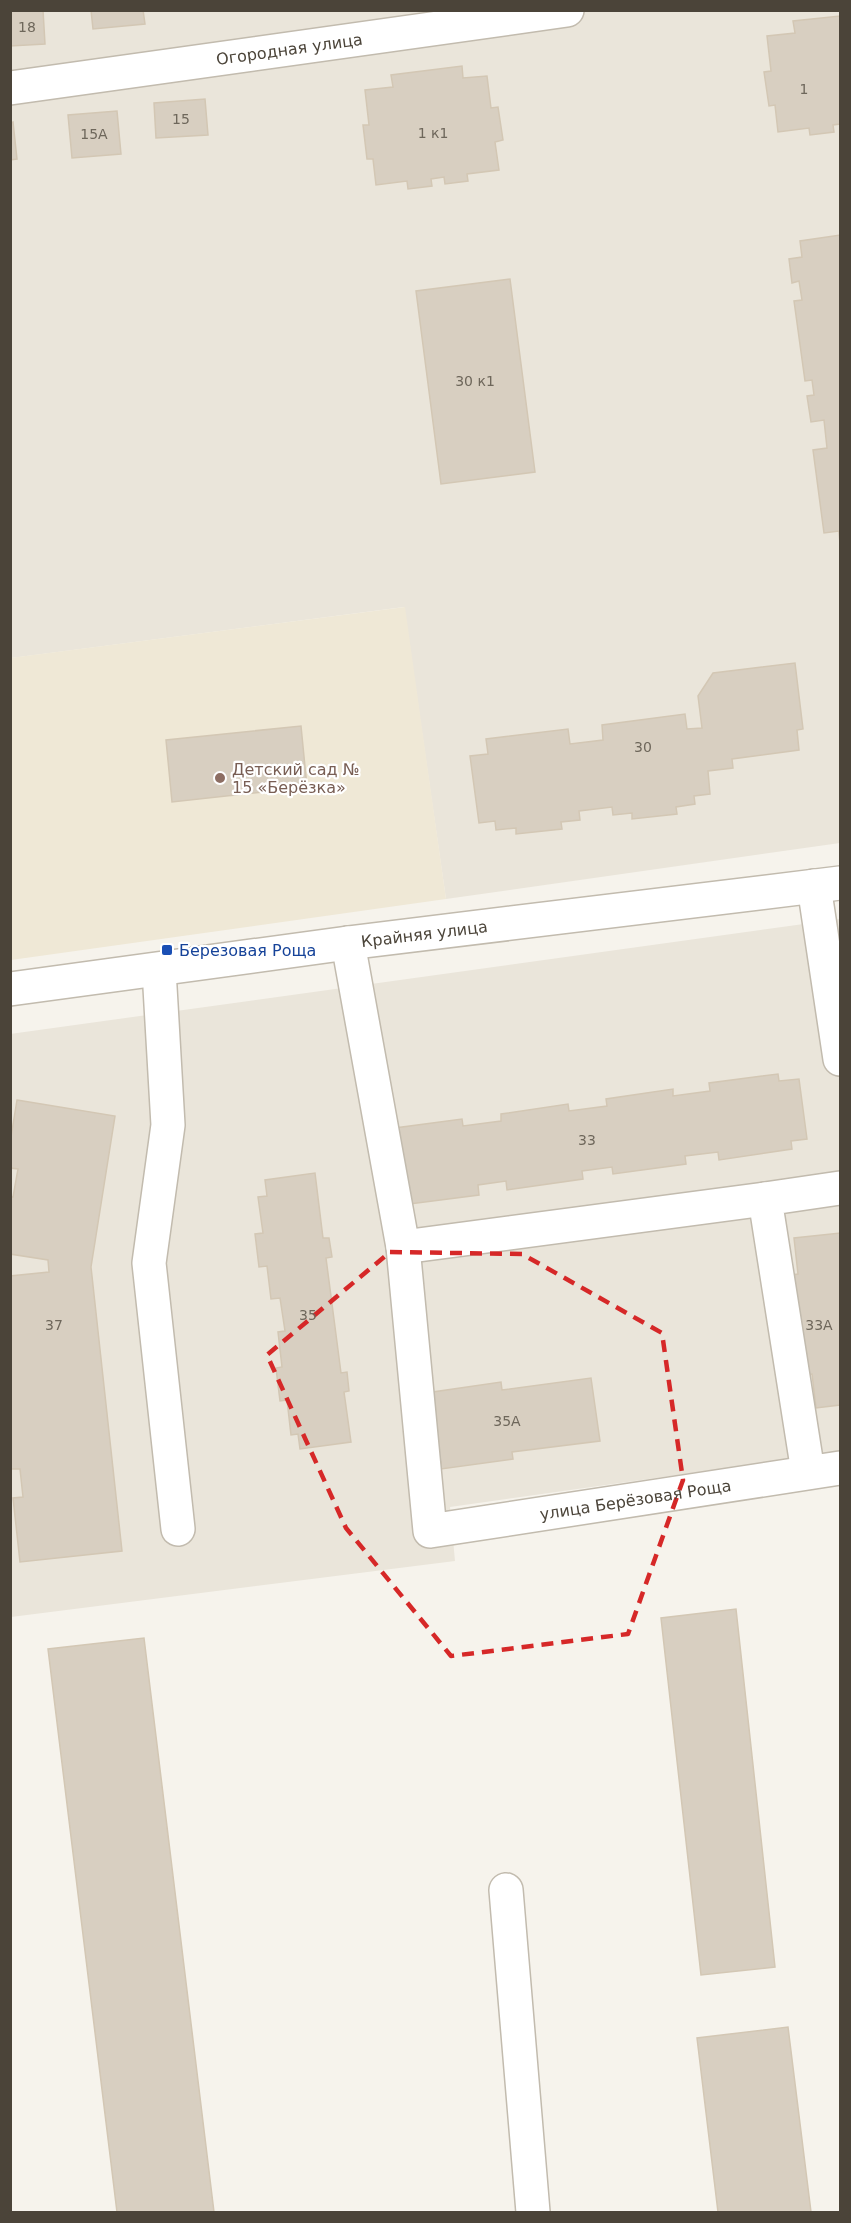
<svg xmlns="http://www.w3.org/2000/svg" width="851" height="2223" font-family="'DejaVu Sans',sans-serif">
	<rect width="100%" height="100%" fill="#f6f3ec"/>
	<g fill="#eae5da">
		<polygon points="10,11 840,11 840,843 446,899 404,607 11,658"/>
		<polygon points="840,919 840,1452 450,1507 455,1561 11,1617 10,1034"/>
	</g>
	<polygon fill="#efe8d6" points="405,607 446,899 11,960 10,658"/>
	<g fill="#d8cfc1" stroke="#d3c7b4" stroke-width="1.5">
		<polygon points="10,10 43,10 45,44 10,46"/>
		<polygon points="91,10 143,10 145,24 93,29"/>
		<polygon points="840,16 840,124 833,125 834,132 810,135 809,128 778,132 775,105 769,106 764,72 771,71 767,36 795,33 793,21"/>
		<polygon points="462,66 463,78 487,76 491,108 498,107 503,140 495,142 499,170 467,174 468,181 445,184 444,177 431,179 432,186 408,189 407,181 376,185 373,159 367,159 363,125 369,125 365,90 393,87 391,75"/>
		<polygon points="205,99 208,135 156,138 154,103"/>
		<polygon points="117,111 121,154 72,158 68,115"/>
		<polygon points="13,122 17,159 10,160 10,123"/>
		<polygon points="840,235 840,544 839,531 824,533 813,450 827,448 824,420 811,422 807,396 814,395 812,380 805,381 794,301 802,300 799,281 792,283 789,259 802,257 800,241"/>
		<polygon points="510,279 535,472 441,484 416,291"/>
		<polygon points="795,663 803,729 797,730 799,750 732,759 733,768 708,771 710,794 694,796 695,804 676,807 677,814 632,819 632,813 613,815 612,807 579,811 580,820 561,822 562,829 516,834 516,828 496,830 495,821 479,823 470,756 488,754 486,739 568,729 570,744 603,740 602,725 685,714 687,729 702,728 698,696 713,673"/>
		<polygon points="301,726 307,787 172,802 166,740"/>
		<polygon points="778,1074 779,1081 799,1079 807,1139 791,1141 792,1149 719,1160 718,1152 685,1156 686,1164 613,1174 612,1167 582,1171 583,1179 507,1190 506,1181 478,1185 479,1195 402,1205 395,1128 462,1119 463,1126 501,1121 501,1114 568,1104 569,1111 607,1106 606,1099 673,1089 673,1096 710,1091 709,1083"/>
		<polygon points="17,1100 115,1116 91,1267 122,1551 20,1562 13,1498 23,1497 20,1469 10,1469 10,1276 49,1272 48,1260 10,1254 10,1197 13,1197 18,1169 10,1168 10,1143"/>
		<polygon points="315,1173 323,1238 329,1238 332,1257 326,1258 341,1373 347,1372 349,1391 344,1392 351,1442 300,1449 298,1434 291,1435 287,1400 280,1401 276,1368 282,1367 278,1332 285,1331 280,1298 271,1299 267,1266 259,1267 255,1234 263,1233 258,1197 267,1196 265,1180"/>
		<polygon points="840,1233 840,1405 816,1408 812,1374 804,1375 791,1275 798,1274 794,1238"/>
		<polygon points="591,1378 600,1441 512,1452 513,1459 441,1469 441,1462 424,1464 415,1402 434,1399 433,1392 501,1382 502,1390"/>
		<polygon points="736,1609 775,1967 701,1975 661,1618"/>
		<polygon points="144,1638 214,2212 117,2212 48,1649"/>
		<polygon points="788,2027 811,2212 718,2212 697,2038"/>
	</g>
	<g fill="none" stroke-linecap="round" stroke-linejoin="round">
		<g stroke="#c2bbae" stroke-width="36">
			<g id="minor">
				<path id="s1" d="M 10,88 L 567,10"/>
				<polyline points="814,886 840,1059"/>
				<path id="s2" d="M 348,943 L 403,1247 L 430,1531 L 840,1468"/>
				<polyline points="159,970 168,1125 149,1263 178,1529"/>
				<path id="s3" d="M 10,989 L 348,943 L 840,883"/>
				<polyline points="403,1247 765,1199"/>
				<polyline points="808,1472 765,1199 840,1188"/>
				<polyline points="506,1890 533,2212"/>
			</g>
		</g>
		<use href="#minor" stroke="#fff" stroke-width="33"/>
	</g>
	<path fill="none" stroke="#d62828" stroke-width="4.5" stroke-dasharray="12 8" stroke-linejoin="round" d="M 390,1252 L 522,1254 L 662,1333 L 683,1480 L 628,1634 L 451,1656 L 346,1528 L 267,1355 Z"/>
	<circle fill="#8d6e63" stroke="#fff" stroke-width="2" cx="220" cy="778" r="6"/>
	<rect fill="#1a4fb4" stroke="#fff" stroke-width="2" x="161" y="944" width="12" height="12" rx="3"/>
	<g text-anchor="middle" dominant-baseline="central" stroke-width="4.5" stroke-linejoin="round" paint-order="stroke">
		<g font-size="14" fill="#6e675b">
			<text x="27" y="27">18</text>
			<text x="804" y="89">1</text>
			<text x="181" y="119">15</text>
			<text x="433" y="133">1 к1</text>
			<text x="94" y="134">15А</text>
			<text x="475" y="381">30 к1</text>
			<text x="643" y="747">30</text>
			<text x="587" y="1140">33</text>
			<text x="308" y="1315">35</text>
			<text x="54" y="1325">37</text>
			<text x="819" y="1325">33А</text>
			<text x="507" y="1421">35А</text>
		</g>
		<g font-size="16" fill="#4b4439" stroke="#fff">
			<text stroke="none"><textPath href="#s1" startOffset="282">Огородная улица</textPath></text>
			<text stroke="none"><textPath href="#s3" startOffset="418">Крайняя улица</textPath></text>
			<text stroke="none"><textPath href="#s2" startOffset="802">улица Берёзовая Роща</textPath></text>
		</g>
		<g font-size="16" fill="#785e54" stroke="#fff" text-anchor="start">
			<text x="232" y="769">Детский сад №<tspan x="232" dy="18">15 «Берёзка»</tspan></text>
		</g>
		<g font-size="16" fill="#164399" stroke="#fff" text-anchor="start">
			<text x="179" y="950">Березовая Роща</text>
		</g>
	</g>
	<rect width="851" height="2223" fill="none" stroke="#4b4439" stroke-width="24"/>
</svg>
